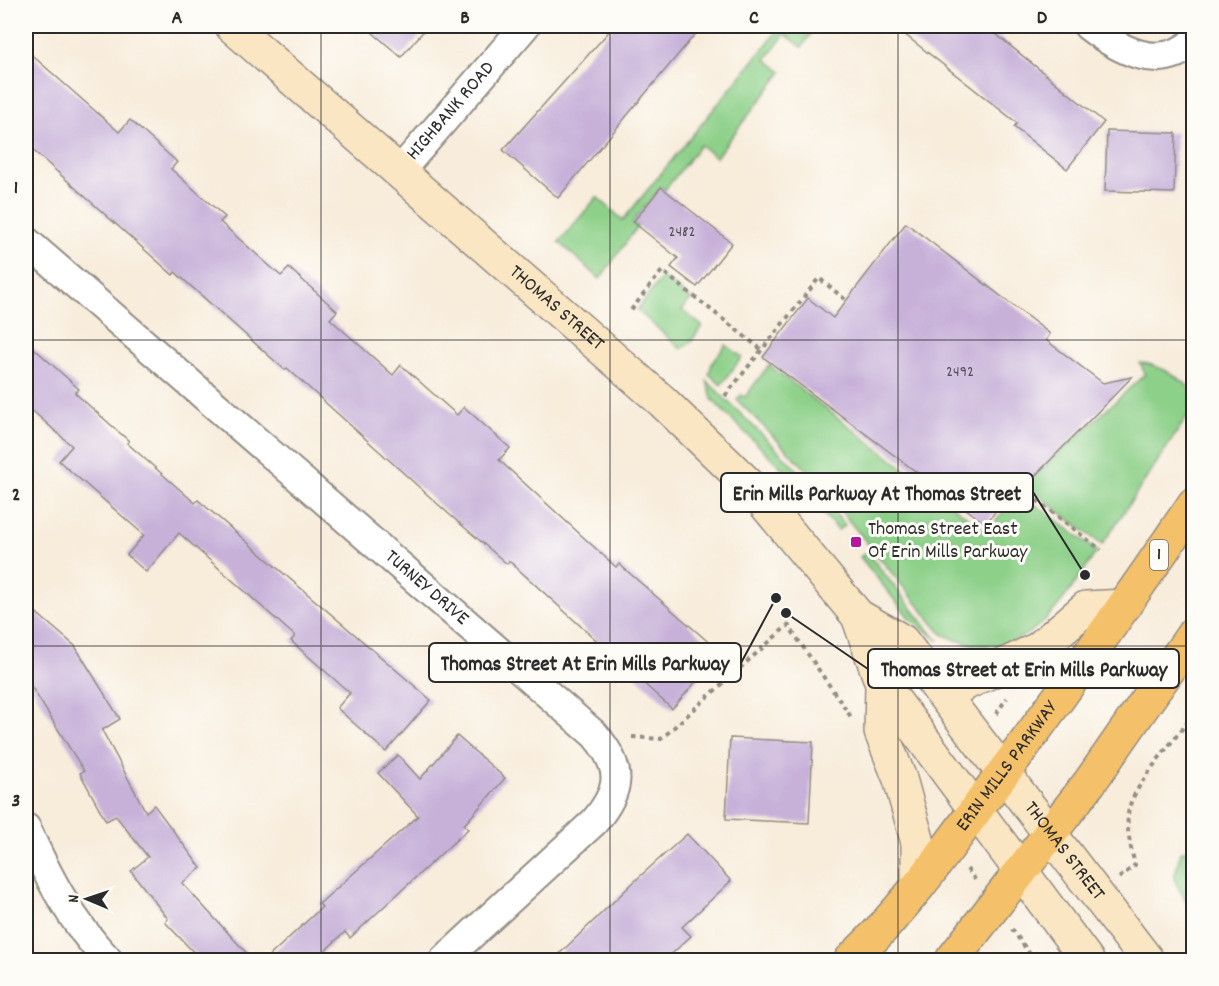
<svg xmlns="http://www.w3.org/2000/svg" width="1219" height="986" font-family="Dekko,sans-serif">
	<rect width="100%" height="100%" fill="#fdfcf7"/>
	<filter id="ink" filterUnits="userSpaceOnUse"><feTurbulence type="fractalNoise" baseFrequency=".0167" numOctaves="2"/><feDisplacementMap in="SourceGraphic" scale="12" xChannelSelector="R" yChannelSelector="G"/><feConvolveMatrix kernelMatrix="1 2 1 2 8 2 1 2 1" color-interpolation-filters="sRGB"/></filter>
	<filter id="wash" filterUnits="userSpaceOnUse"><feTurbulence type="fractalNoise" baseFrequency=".008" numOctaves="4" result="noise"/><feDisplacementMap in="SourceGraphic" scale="24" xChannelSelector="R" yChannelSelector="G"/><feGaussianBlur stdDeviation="1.35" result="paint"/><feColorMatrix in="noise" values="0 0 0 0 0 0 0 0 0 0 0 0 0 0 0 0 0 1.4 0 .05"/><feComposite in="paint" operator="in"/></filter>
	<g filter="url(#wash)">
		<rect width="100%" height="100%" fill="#f8ecdb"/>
		<g fill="#8dd089" stroke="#5c7e5a" stroke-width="1.5">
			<polygon points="780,28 814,29 802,47 785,34 766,59 782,72 716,157 700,145 665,190 661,187 633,222 638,226 600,279 559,242 597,197 623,220"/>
			<polygon points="662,277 691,299 682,310 702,326 691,342 681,349 637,310"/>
			<polygon points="726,345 742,357 721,385 709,374 712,363"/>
			<path d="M 1140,363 C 1155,363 1186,379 1193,393 C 1194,397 1193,403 1193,408 L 1102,545 L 1025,485 L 1145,374 Z"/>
			<path d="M 769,365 L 987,532 L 1019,492 L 1097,551 C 1059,608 1021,673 942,634 L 808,471 L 737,400 L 741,395 L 745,397 Z"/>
			<polygon points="707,381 794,466 845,525 838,530 787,473 721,409 712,399"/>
			<polygon points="867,552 937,640 938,640 910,619 860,557"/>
			<polygon points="1193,850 1194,850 1193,907 1189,907 1174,879 1181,851"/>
		</g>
		<g id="blocks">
			<g fill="#c7b1d9">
				<polygon points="365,26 428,26 401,57"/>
				<polygon points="614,26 702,26 558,198 503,150"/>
				<polygon points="894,26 986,26 1104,122 1067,169 1014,127 1017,123"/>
				<polygon points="26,50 119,132 130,120 177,162 171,169 225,217 220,222 281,276 289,268 337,311 330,319 393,375 401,365 457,415 464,407 510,448 499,460 616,567 619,564 721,653 672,709 509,561 507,564 450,515 287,368 285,370 175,272 173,275 26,144"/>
				<polygon points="1107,131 1176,133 1174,193 1105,191"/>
				<polygon points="661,187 732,243 697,287 671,267 678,258 633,222"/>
				<polygon points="906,223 1050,334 1046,340 1103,383 1132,377 1018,493 1012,489 986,524 763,357 808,298 833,318"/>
				<polygon points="26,341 79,389 75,393 129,441 127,443 195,503 198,500 431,700 386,752 337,708 350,693 291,641 295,636 179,533 146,572 127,555 144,535 59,461 72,446 26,405"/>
				<polygon points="26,604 75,646 120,719 102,730 146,812 154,805 201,868 182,883 253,960 201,960 165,922 168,919 131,871 148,857 116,816 106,821 80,773 84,771 26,678"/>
				<polygon points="457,736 505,778 464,825 468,829 350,938 345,932 315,960 265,960 322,907 319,904 418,816 378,773 398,755 420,779"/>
				<polygon points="730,738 813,742 809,823 726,819"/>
				<polygon points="687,834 731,881 682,927 691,936 665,960 553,960 637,879"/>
			</g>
		</g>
	</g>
	<g filter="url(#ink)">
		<use href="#blocks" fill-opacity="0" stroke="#928c83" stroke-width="1.5"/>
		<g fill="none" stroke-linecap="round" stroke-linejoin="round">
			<g stroke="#928c83" stroke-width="32">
				<g id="street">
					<path d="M 1088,26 C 1118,49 1160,74 1194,41"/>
					<path id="s1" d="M 399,172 L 525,26"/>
					<path id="s2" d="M 26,241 L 595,735 C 623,768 622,789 594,822 L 444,960"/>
					<path d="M 26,828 C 48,877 71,921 108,960"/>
				</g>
			</g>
			<g stroke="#928c83" stroke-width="36">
				<g id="secondary">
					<path id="s3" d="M 232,26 L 662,401 L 752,488 L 858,616 L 882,684 L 1087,960"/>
					<path id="s4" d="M 858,616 L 902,641 L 1147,960"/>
					<polyline points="882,684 881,732 900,779 918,843 918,886"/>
					<polyline points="939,689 958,687 1038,649 1086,608 1124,606"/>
				</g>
			</g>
			<g stroke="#928c83" stroke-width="36">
				<g id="primary">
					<path id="s5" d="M 851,960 C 901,913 942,856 983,800 C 1056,703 1126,605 1194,504"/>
					<polyline points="952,960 1090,782 1194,633"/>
				</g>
			</g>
			<g stroke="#928c83" stroke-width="4" stroke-dasharray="4.5 4.5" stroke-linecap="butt">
				<polyline points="631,310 662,271 762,350"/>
				<polyline points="725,396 819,278 847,301"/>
				<polyline points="1022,489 1101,550"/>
				<polyline points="996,714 1007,698"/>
				<polyline points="632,737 661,739 788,625 851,717"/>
				<polyline points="967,869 977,882"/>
				<path d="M 1119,878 L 1135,865 C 1131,848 1124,823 1130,805 C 1138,781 1177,736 1194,714"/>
				<polyline points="1012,929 1034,960"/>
			</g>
			<use href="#street" stroke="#fff" stroke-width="28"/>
			<use href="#secondary" stroke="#fbe6c3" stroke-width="33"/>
			<use href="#primary" stroke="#f4c16a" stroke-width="33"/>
		</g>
	</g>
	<path fill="none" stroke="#2b2b2b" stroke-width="1.5" stroke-opacity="0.55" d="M 321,26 L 321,960M 610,26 L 610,960M 898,26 L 898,960M 26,340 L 1194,340M 26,646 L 1194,646"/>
	<rect fill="#b5179e" stroke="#fdfcf7" stroke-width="2" x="850" y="536" width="12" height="12" rx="3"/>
	<g text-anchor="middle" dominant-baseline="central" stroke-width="6" stroke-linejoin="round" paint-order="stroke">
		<g font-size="16" fill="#524c56">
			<text x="682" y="232">2482</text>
			<text x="960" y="372">2492</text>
		</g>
		<rect fill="#fdfcf7" stroke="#6a6a68" stroke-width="1.5" x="1150" y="540" width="18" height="30" rx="4.5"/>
		<g font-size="18" font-weight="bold" fill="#2b2b2b">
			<text x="1159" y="555">1</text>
		</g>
		<g font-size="20" fill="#2b2b2b" stroke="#fdfcf7">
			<text stroke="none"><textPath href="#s1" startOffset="80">HIGHBANK ROAD</textPath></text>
			<text stroke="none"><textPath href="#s3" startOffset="430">THOMAS STREET</textPath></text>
			<text stroke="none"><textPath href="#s2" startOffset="530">TURNEY DRIVE</textPath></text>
			<text stroke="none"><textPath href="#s5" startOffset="249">ERIN MILLS PARKWAY</textPath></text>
			<text stroke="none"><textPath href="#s4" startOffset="316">THOMAS STREET</textPath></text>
		</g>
		<g font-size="20" fill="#2b2b2b" stroke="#fdfcf7" text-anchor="start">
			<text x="868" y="530">Thomas Street East<tspan x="868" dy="23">Of Erin Mills Parkway</tspan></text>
		</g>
	</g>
	<path fill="none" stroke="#2b2b2b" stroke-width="2" d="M1085 575L1033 492M776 598L741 663M786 613L868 669"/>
	<g fill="#2b2b2b" stroke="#fdfcf7" stroke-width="2">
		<circle cx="1085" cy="575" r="6"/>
		<circle cx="776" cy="598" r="6"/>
		<circle cx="786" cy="613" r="6"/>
	</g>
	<g fill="#fdfcf7" stroke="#2b2b2b" stroke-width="2">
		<rect x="721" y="473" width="312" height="39" rx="6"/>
		<rect x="429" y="643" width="312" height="39" rx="6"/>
		<rect x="868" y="649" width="311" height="39" rx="6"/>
	</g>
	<g font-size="21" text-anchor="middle" font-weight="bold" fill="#2b2b2b">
		<text x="877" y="500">Erin Mills Parkway At Thomas Street</text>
		<text x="585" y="670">Thomas Street At Erin Mills Parkway</text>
		<text x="1024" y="676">Thomas Street at Erin Mills Parkway</text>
	</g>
	<rect width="1219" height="986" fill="none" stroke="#fdfcf7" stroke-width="66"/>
	<g transform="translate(87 899) rotate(272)" stroke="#fdfcf7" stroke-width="4.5" paint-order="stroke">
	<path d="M0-4.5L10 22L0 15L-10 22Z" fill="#2b2b2b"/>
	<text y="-9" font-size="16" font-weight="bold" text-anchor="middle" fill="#2b2b2b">N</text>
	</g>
	<rect x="33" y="33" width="1153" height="920" fill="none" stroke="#2b2b2b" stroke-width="2"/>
	<g font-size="20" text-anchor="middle" font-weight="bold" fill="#2b2b2b">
		<text x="177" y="23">A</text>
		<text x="465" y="23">B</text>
		<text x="754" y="23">C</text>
		<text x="1042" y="23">D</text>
		<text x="16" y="193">1</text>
		<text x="16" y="500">2</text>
		<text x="16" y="806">3</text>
	</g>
</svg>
